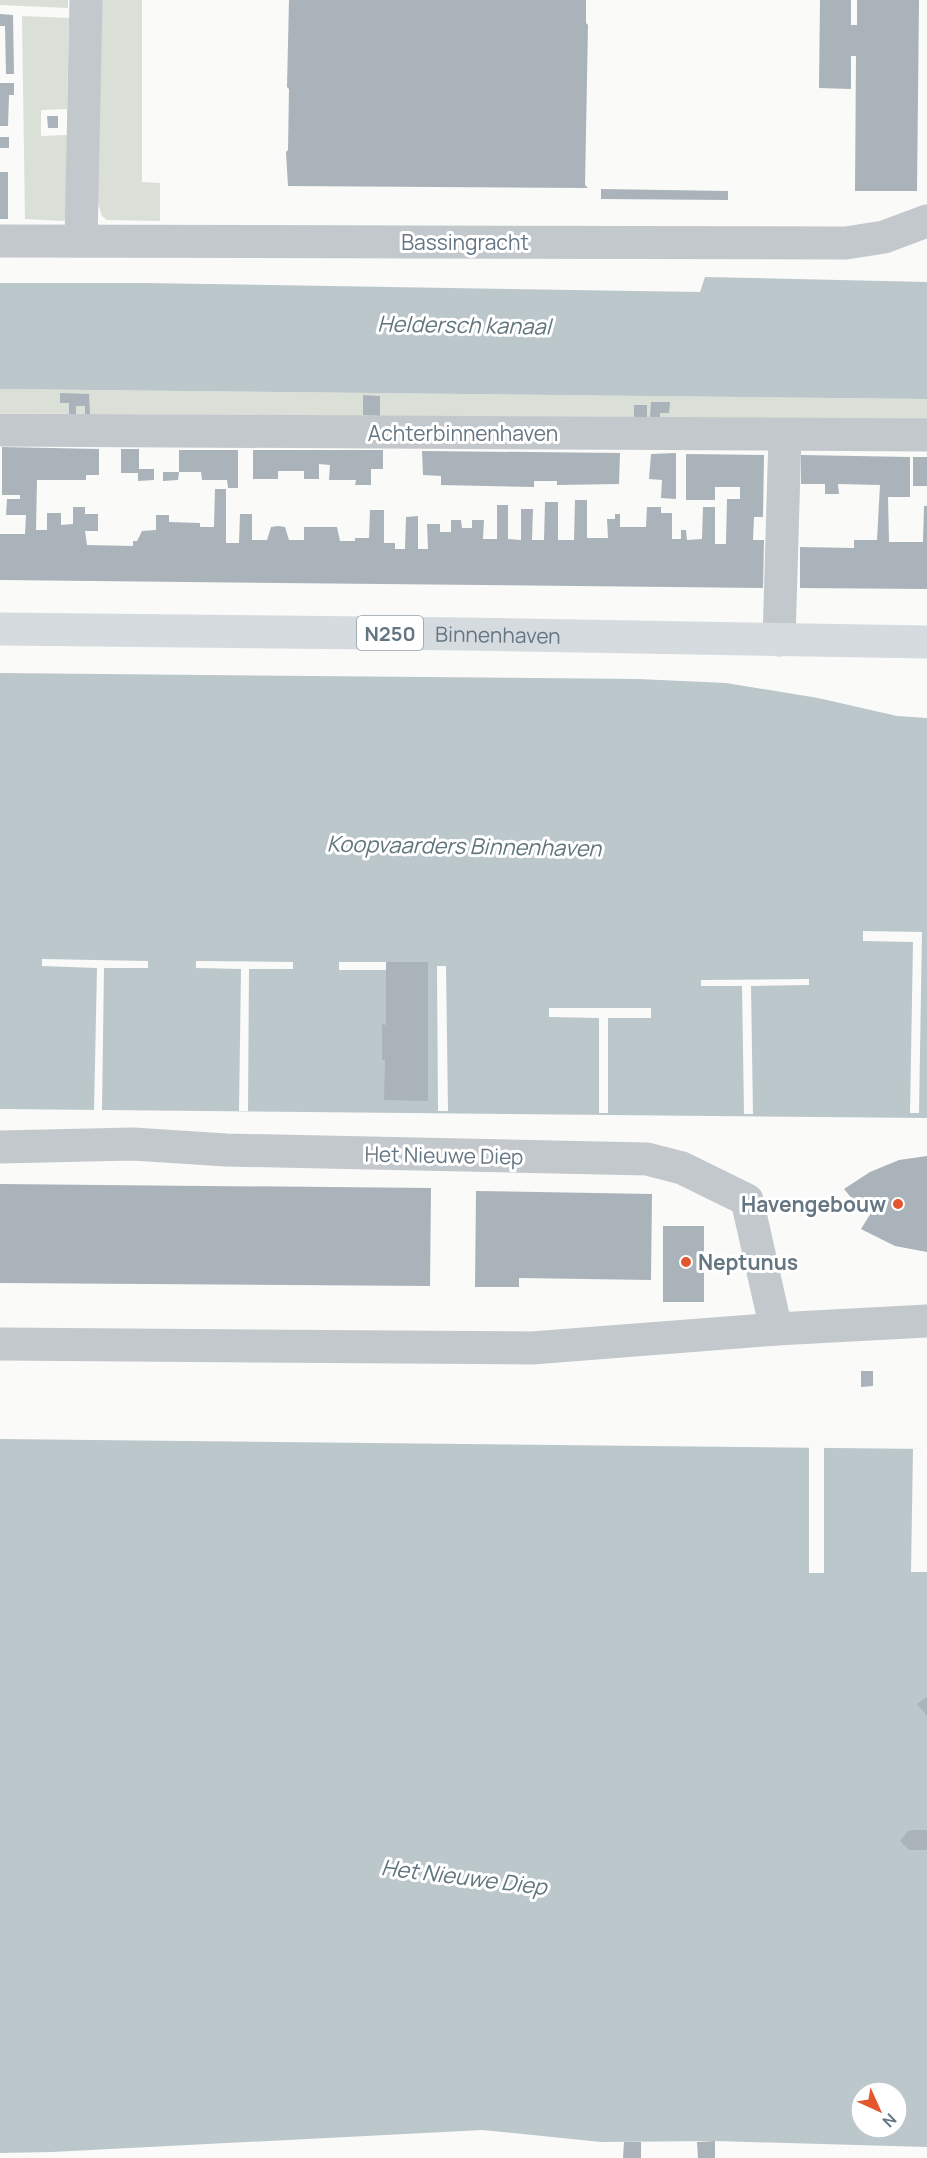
<svg xmlns="http://www.w3.org/2000/svg" width="927" height="2158" font-family="Manrope,sans-serif">
	<rect width="100%" height="100%" fill="#fafaf8"/>
	<g fill="#dadfd7">
		<polygon points="0,0 68,0 68,8 0,5"/>
		<polygon points="100,0 142,0 142,182 160,183 160,221 107,220 102,216 97,201"/>
		<polygon points="22,16 69,18 67,109 41,110 41,136 67,135 66,218 64,221 25,219"/>
		<polygon points="0,389 927,399 927,423 0,413"/>
	</g>
	<g fill="#bbc7cb" fill-rule="evenodd">
		<polygon points="705,277 927,282 927,399 0,389 0,283 144,283 700,292"/>
		<polygon points="0,673 638,679 726,683 818,698 897,716 927,718 927,1118 0,1109"/>
		<path d="M 0,1439 L 927,1449 L 927,2147 L 715,2141 L 601,2142 L 482,2130 L 52,2152 L 0,2153 ZM 861,2092 L 897,2092 L 897,2128 L 861,2128 Z"/>
	</g>
	<g fill="#fafaf8">
		<polygon points="863,931 922,932 919,1113 910,1113 913,942 863,941"/>
		<polygon points="42,959 148,961 148,968 104,968 102,1110 94,1110 97,968 42,966"/>
		<polygon points="196,961 293,962 293,969 249,969 248,1111 239,1111 241,969 196,968"/>
		<rect x="339" y="962" width="47" height="8"/>
		<polygon points="437,966 446,966 448,1111 438,1111"/>
		<polygon points="809,979 809,985 751,986 753,1114 744,1114 742,986 701,986 701,980"/>
		<polygon points="549,1008 651,1008 651,1018 608,1018 608,1113 599,1113 599,1018 549,1017"/>
		<rect x="809" y="1447" width="15" height="126"/>
		<polygon points="913,1449 927,1449 927,1572 911,1572"/>
	</g>
	<g fill="#aab3b9">
		<polygon points="289,0 586,0 586,23 588,25 585,185 588,188 288,186 286,152 288,150 289,89 287,87"/>
		<polygon points="820,0 851,0 851,25 857,25 857,0 919,0 917,191 855,191 856,56 851,56 851,89 819,88"/>
		<polygon points="0,14 13,15 14,74 6,74 5,26 0,26"/>
		<polygon points="0,83 14,83 14,95 9,95 8,126 0,126"/>
		<polygon points="47,116 58,116 58,128 48,128"/>
		<rect x="0" y="137" width="9" height="11"/>
		<rect x="0" y="172" width="8" height="47"/>
		<polygon points="601,189 728,191 728,200 601,199"/>
		<polygon points="60,393 89,394 90,414 85,414 85,406 76,406 76,414 69,414 69,403 60,403"/>
		<polygon points="363,395 380,396 380,416 363,415"/>
		<polygon points="651,402 670,402 669,413 660,413 660,417 650,417"/>
		<polygon points="634,405 647,405 647,420 634,421"/>
		<polygon points="2,447 99,449 99,475 86,475 86,480 37,480 36,530 47,530 47,513 61,513 61,525 73,524 73,507 85,507 85,514 98,514 98,531 85,531 87,545 133,546 133,541 137,541 142,531 156,530 156,515 169,515 169,522 200,523 200,527 214,527 215,489 226,489 226,543 239,543 240,514 252,514 252,540 267,540 271,527 278,526 285,527 289,540 304,540 304,527 337,527 340,541 355,541 355,538 369,538 370,510 384,510 384,543 395,543 395,549 405,549 406,517 418,516 418,549 428,549 427,524 440,524 440,532 451,532 451,520 461,520 462,528 472,528 472,520 484,520 483,539 497,539 497,505 508,505 508,539 521,540 521,509 533,509 532,540 544,540 545,502 558,502 558,540 574,540 575,500 587,500 587,538 608,538 607,519 615,519 615,514 620,514 620,527 646,527 647,507 661,507 661,513 672,513 672,539 681,539 681,530 686,530 687,540 702,539 703,507 715,507 715,544 726,544 727,499 740,499 740,487 715,487 715,500 686,500 686,454 764,455 763,517 754,517 753,540 764,540 763,588 0,580 0,534 25,534 26,515 6,515 7,499 20,499 20,495 2,495"/>
		<polygon points="121,449 139,449 139,469 154,469 154,480 138,481 138,473 121,473"/>
		<polygon points="179,450 238,450 238,488 228,488 227,480 202,480 201,472 179,472"/>
		<polygon points="253,450 383,450 383,469 371,469 371,485 355,485 356,480 329,480 330,465 319,464 319,479 304,479 304,471 278,471 278,479 253,479"/>
		<polygon points="422,451 620,453 619,484 557,485 557,481 534,481 534,487 441,485 441,476 423,475"/>
		<polygon points="676,453 676,499 661,498 662,480 649,479 651,454"/>
		<polygon points="801,455 910,457 910,497 888,497 889,542 923,542 924,506 927,506 927,589 800,588 800,547 854,548 854,540 877,540 880,485 838,484 839,494 825,494 825,484 801,484"/>
		<rect x="913" y="457" width="14" height="29"/>
		<polygon points="163,472 179,472 178,480 163,481"/>
		<polygon points="386,962 428,962 428,1101 384,1100 385,1060 382,1060 382,1024 386,1025"/>
		<polygon points="927,1156 927,1252 895,1246 861,1229 874,1208 865,1202 859,1207 844,1189 870,1172 899,1160"/>
		<polygon points="0,1184 431,1188 430,1286 0,1283"/>
		<polygon points="476,1191 652,1194 651,1280 519,1278 519,1287 475,1287"/>
		<rect x="663" y="1226" width="41" height="76"/>
		<polygon points="861,1371 873,1371 873,1386 861,1387"/>
		<polygon points="927,1697 927,1716 917,1704"/>
		<polygon points="913,1830 927,1830 927,1850 909,1850 900,1841 908,1831"/>
		<polygon points="715,2141 715,2158 698,2158 697,2142"/>
		<polygon points="624,2142 641,2142 641,2158 623,2158"/>
	</g>
	<g fill="none" stroke-linecap="round" stroke-linejoin="round">
		<g stroke="#c3c8cc" stroke-width="33">
			<polyline points="0,241 846,243 884,237 927,221"/>
			<polyline points="81,241 86,0"/>
			<polyline points="0,430 927,435"/>
			<polyline points="779,640 785,435"/>
			<polyline points="0,1147 133,1144 226,1150 647,1159 682,1168 747,1200 776,1329"/>
			<polyline points="0,1344 532,1348 776,1329 927,1321"/>
		</g>
		<path stroke="#d6dbdf" stroke-width="33" id="s1" d="M 0,629 L 466,634 L 927,642"/>
	</g>
	<g fill="#e4572e" stroke="#fff" stroke-width="2">
		<circle cx="898" cy="1204" r="6"/>
		<circle cx="686" cy="1262" r="6"/>
	</g>
	<g text-anchor="middle" dominant-baseline="central" stroke-width="6" stroke-linejoin="round" paint-order="stroke">
		<rect fill="#fff" stroke="#939fa8" stroke-width="1.5" x="357" y="616" width="66" height="34" rx="4.5"/>
		<g font-size="20" font-weight="bold" fill="#657683">
			<text x="390" y="633">N250</text>
		</g>
		<g font-size="21" fill="#657683" stroke="#fff">
			<text x="465" y="242">Bassingracht</text>
			<text x="463" y="433">Achterbinnenhaven</text>
			<text stroke="none"><textPath href="#s1" startOffset="498">Binnenhaven</textPath></text>
			<text transform="translate(444 1155) rotate(1)">Het Nieuwe Diep</text>
		</g>
		<g font-size="21" font-weight="bold" fill="#657683" stroke="#fff" text-anchor="end">
			<text x="886" y="1204">Havengebouw</text>
			<text x="698" y="1262" text-anchor="start">Neptunus</text>
		</g>
		<g font-size="22" font-style="italic" fill="#60757c" stroke="#fff">
			<text transform="translate(464 325) rotate(1)">Heldersch kanaal</text>
			<text transform="translate(464 846) rotate(1)">Koopvaarders Binnenhaven</text>
			<text transform="translate(464 1877) rotate(7)">Het Nieuwe Diep</text>
		</g>
	</g>
	<g transform="translate(879 2110) rotate(135)"><circle r="28" fill="#ffffff" stroke="#c1c8cd" stroke-width="1.5"/>
	<path d="M0-4.5L10 22L0 15L-10 22Z" fill="#e4572e"/>
	<text y="-9" font-size="16" font-weight="bold" text-anchor="middle" fill="#657683">N</text>
	</g>
</svg>
